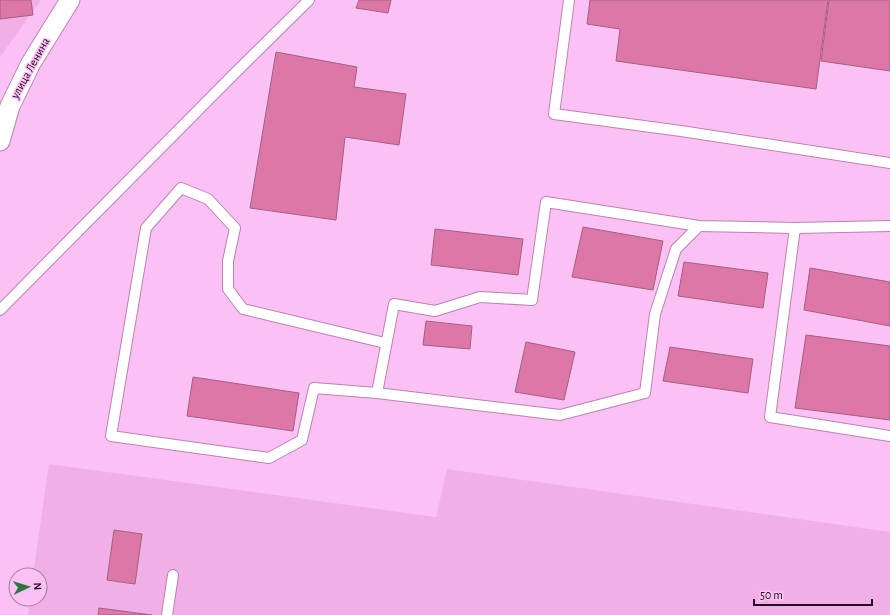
<svg xmlns="http://www.w3.org/2000/svg" width="890" height="615" font-family="'Alegreya Sans',sans-serif">
	<rect width="100%" height="100%" fill="#fcc1f4"/>
	<g fill="#f0b0e7">
		<polygon points="0,0 41,0 0,57"/>
		<polygon points="49,464 436,517 447,469 890,532 890,615 28,615 30,599 40,599 40,575 33,575"/>
	</g>
	<g fill="#dd77a8" stroke="#a3607f">
		<polygon points="0,0 31,0 33,15 0,19"/>
		<polygon points="359,0 391,0 388,13 356,8"/>
		<polygon points="590,0 828,0 816,89 616,61 620,29 587,24"/>
		<polygon points="829,0 890,0 890,71 821,61"/>
		<polygon points="276,52 357,67 354,87 406,94 399,145 345,137 336,220 250,208"/>
		<polygon points="583,227 663,241 653,290 572,277"/>
		<polygon points="435,229 523,239 518,275 431,265"/>
		<polygon points="684,262 768,273 763,308 678,296"/>
		<polygon points="810,268 890,282 890,326 804,310"/>
		<polygon points="426,321 472,326 470,349 423,345"/>
		<polygon points="806,335 890,346 890,420 795,408"/>
		<polygon points="526,342 575,352 564,400 515,392"/>
		<polygon points="670,347 753,359 748,393 663,381"/>
		<polygon points="193,377 299,393 293,431 187,416"/>
		<polygon points="114,530 142,534 135,584 107,580"/>
		<polygon points="99,608 152,615 98,615"/>
	</g>
	<g fill="none" stroke-linecap="round" stroke-linejoin="round">
		<g stroke="#ba82b3" stroke-width="12">
			<g id="service">
				<polyline points="569,0 554,114 681,131 890,163"/>
				<polyline points="795,228 770,417 890,436"/>
				<polyline points="0,310 234,74 309,0"/>
				<polyline points="385,343 243,309 228,289 228,261 235,228 208,199 181,188 146,228 111,436 269,458 302,440 314,388 377,393 560,415 645,393 655,314 676,249 699,226"/>
				<polyline points="377,393 394,304 435,311 480,297 532,300 546,202 699,226 795,228 890,226"/>
				<polyline points="167,615 173,575"/>
			</g>
		</g>
		<g stroke="#ba82b3" stroke-width="21">
			<polyline id="minor" points="0,141 10,106 31,63 70,0"/>
		</g>
		<use href="#service" stroke="#fff" stroke-width="10"/>
		<use href="#minor" stroke="#fff" stroke-width="19"/>
	</g>
	<g text-anchor="middle" dominant-baseline="central" stroke-width="3" stroke-linejoin="round" paint-order="stroke">
		<g font-size="12" fill="#240f22" stroke="#fcc1f4">
			<text transform="translate(30 68) rotate(-61)">улица Ленина</text>
		</g>
	</g>
	<g transform="translate(28 587) rotate(86)"><circle r="19" fill="#fcc1f4" stroke="#a67aa0"/>
	<path d="M0-3L7 15L0 10L-7 15Z" fill="#2c7644"/>
	<text y="-6" font-size="11" font-weight="bold" text-anchor="middle" fill="#240f22">N</text>
	</g>
	<path d="M754 599v6h118v-6" fill="none" stroke="#240f22" stroke-width="2"/>
	<text x="760" y="599" font-size="12" fill="#240f22" stroke="#fcc1f4" stroke-width="3" paint-order="stroke">50 m</text>
</svg>
